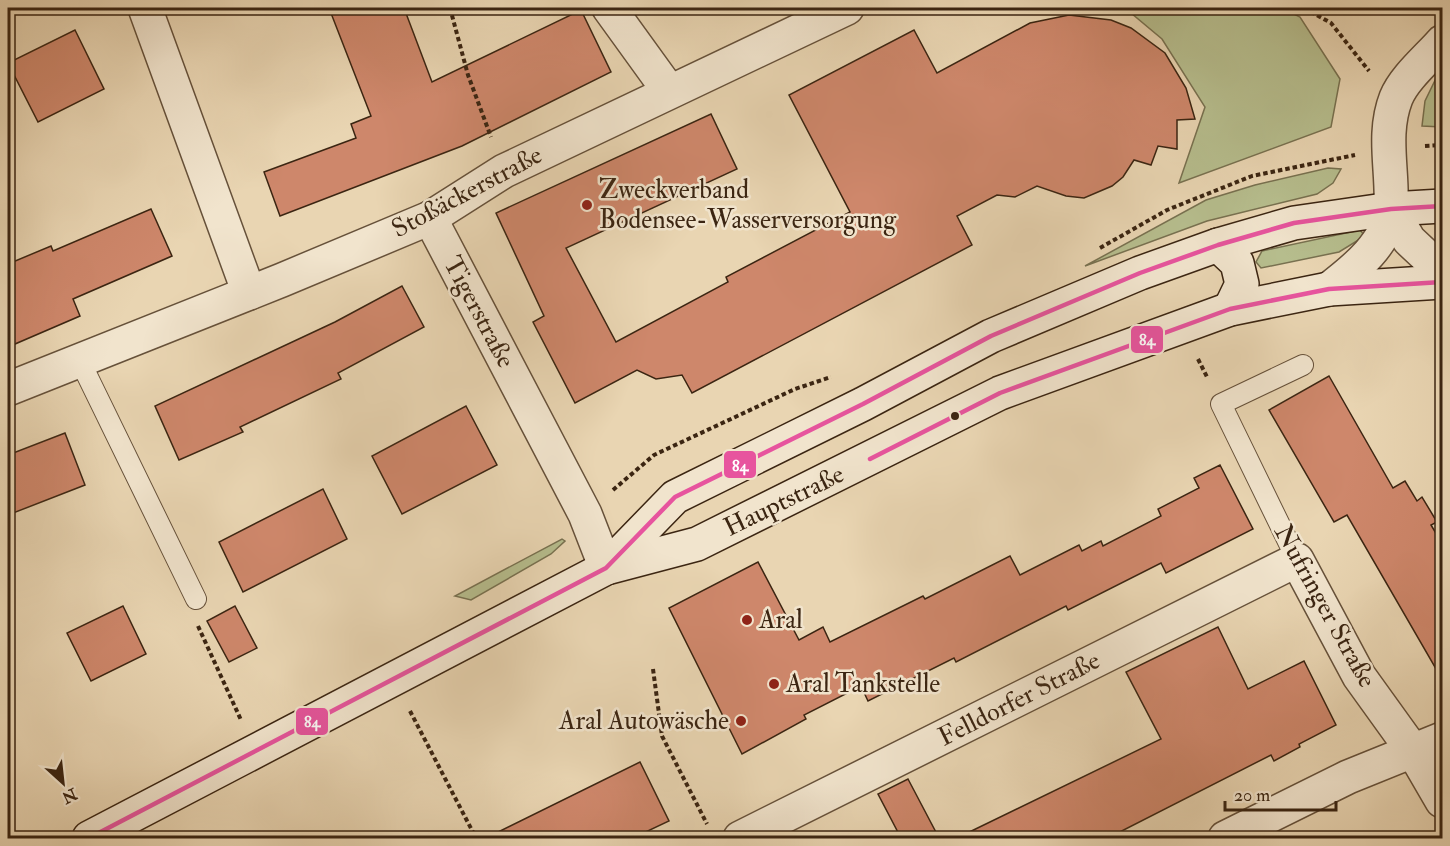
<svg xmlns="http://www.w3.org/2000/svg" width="1450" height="846" font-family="'IM FELL Double Pica',serif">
	<rect width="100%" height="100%" fill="#e9d5b2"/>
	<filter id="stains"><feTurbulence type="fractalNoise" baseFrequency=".00333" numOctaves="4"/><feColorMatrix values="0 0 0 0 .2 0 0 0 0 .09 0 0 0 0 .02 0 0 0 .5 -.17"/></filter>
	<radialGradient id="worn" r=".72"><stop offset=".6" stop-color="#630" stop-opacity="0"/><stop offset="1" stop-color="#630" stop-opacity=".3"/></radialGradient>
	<g fill="#b6bd8d" stroke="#787150" stroke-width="1.5">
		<polygon points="1125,8 1282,8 1300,17 1340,79 1331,127 1179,183 1205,107 1162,39"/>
		<polygon points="1442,66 1442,127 1422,126 1425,101"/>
		<polygon points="1328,168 1341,169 1333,183 1317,194 1207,221 1085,266 1206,200 1255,185"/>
		<polygon points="1360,230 1365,236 1339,252 1261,268 1256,262 1262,251"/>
		<polygon points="562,539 565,541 551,554 471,600 455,596"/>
	</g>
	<g fill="#ce876b" stroke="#3b2512" stroke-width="1.5">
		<polygon points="329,8 404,8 432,82 581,10 611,72 462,146 280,216 264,172 356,138 351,124 371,116"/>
		<polygon points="1069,15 1111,20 1131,28 1165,53 1186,88 1195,119 1177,120 1177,149 1158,146 1151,165 1134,160 1123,177 1112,186 1084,198 1066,196 1037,186 1015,197 997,195 957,216 972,245 692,393 682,375 656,379 637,370 575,403 533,322 544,316 496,213 711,114 737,169 566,248 616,342 728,282 726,277 850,212 789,95 914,30 937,73 1030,23"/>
		<polygon points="75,30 104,89 38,122 8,63"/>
		<polygon points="151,209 172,256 73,299 80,316 8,347 8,264 51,246 53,251"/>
		<polygon points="402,286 424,327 338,373 341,379 240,427 243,432 179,460 155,406 335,322"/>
		<polygon points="1329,376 1393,488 1405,481 1417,501 1422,497 1437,522 1431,525 1443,545 1443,681 1347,515 1334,522 1269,410"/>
		<polygon points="466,406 497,465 402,514 372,456"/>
		<polygon points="65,433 85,485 8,515 8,455"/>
		<polygon points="1220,465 1253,529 1166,573 1161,563 1068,610 1066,606 956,662 954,658 868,701 861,686 804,715 806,719 742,754 669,608 758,562 799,640 823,627 830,642 923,596 925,599 1010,556 1020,575 1079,545 1082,551 1101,541 1103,546 1161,516 1158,509 1199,488 1194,478"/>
		<polygon points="323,489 347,539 243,592 219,542"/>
		<polygon points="123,606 146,654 91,681 67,633"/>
		<polygon points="235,606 257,648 229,662 207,621"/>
		<polygon points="1218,627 1248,689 1304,661 1336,725 1299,744 1300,747 1274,761 1271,755 1108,838 957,838 1161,739 1126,672"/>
		<polygon points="640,762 669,821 633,838 486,838"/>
		<polygon points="908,779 939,838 901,838 878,794"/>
	</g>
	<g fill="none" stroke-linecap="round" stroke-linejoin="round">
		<g stroke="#66513a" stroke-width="22">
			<g id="lane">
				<polyline points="80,361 196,599"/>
				<polyline points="1297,560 1221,404 1303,365"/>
			</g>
		</g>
		<g stroke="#66513a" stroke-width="36">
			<g id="street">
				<polyline points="145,8 249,293"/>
				<polyline points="609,8 669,91"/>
				<polyline points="1391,209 1409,240 1442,271"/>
				<polyline points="430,218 585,514 606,568"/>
				<path d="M 1329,289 C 1355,269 1389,242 1391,207 C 1393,170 1382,134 1396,98 C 1404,78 1428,58 1442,42"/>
				<polyline points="8,389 282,280 430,218 504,171 847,8"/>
				<polyline points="740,838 1297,560 1359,676 1413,751 1442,801"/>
				<polyline points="1225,838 1348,777 1442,739"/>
			</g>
		</g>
		<g stroke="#3b2512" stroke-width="36">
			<g id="secondary">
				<polyline points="1218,245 1237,263 1242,284 1230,309"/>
				<polyline points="606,568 675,497 863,404 991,336 1140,273 1218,245 1294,223 1391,209 1442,206"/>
				<polyline points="89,838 606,568 697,544 1000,393 1230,309 1329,289 1442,282"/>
			</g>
		</g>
		<g stroke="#3b2512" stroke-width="4" stroke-dasharray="4.5 3" stroke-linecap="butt">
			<polyline points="450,8 468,75 491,137"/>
			<polyline points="1304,8 1331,23 1369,71"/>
			<polyline points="1425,146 1442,145"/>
			<polyline points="1100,248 1167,210 1252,176 1355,155"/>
			<polyline points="1198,359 1208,379"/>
			<polyline points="613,490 654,455 795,389 831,377"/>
			<polyline points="198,626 241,720"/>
			<polyline points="653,669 662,736 707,824"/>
			<polyline points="410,711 476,838"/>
		</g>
		<use href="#lane" stroke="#f1e4cd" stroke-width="20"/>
		<use href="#street" stroke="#f1e4cd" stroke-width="33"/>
		<use href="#secondary" stroke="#f1e4cd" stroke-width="33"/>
		<g stroke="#f1e4cd" stroke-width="9">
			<g id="bus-1">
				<polyline points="870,459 1000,393 1230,309 1329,289 1442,282"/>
				<polyline points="89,838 606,568 675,497 863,404 991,336 1140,273 1218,245 1294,223 1391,209 1442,206"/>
			</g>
		</g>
		<use href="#bus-1" stroke="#e7549e" stroke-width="4.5"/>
	</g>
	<g fill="#8f2418" stroke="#f1e4cd" stroke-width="2">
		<circle cx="587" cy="205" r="6"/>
		<circle cx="747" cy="620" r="6"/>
		<circle cx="774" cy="684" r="6"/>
		<circle cx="741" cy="721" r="6"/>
	</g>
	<circle fill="#3b2512" stroke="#f1e4cd" stroke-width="2" cx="955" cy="416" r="5"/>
	<g text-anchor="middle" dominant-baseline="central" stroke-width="5" stroke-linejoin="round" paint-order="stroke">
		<g font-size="26" fill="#3b2512" stroke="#f1e4cd" text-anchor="start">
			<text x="599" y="190">Zweckverband<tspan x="599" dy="30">Bodensee-Wasserversorgung</tspan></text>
			<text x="759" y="620">Aral</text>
			<text x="786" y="684">Aral Tankstelle</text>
			<text x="729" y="721" text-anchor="end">Aral Autowäsche</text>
		</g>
		<g font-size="26" fill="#3b2512" stroke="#f1e4cd">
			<text transform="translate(467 192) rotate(-28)">Stoßäckerstraße</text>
			<text transform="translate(479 312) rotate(62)">Tigerstraße</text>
			<text transform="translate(784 501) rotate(-26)">Hauptstraße</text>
			<text transform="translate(1325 606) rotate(61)">Nufringer Straße</text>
			<text transform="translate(1019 699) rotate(-27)">Felldorfer Straße</text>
		</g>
	</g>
	<g stroke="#f1e4cd" stroke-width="2">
		<rect x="1130" y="325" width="34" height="29" rx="6" fill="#e7549e"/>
		<rect x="723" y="450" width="34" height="29" rx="6" fill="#e7549e"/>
		<rect x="295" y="707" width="34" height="29" rx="6" fill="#e7549e"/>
	</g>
	<g font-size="16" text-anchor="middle" font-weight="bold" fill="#fff">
		<text x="1147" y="345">84</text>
		<text x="740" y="471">84</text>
		<text x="312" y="727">84</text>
	</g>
	<rect width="1450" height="846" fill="none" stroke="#e9d5b2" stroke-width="30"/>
	<rect x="9" y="9" width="1432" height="828" fill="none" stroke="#3b2512" stroke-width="3"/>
	<rect x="15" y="15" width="1420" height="816" fill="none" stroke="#3b2512" stroke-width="1.5"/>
	<g transform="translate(63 783) rotate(153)" stroke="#f1e4cd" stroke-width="4.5" paint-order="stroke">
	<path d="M0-4.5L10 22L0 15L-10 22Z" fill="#3b2512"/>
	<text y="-9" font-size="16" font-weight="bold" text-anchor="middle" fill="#3b2512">N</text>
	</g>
	<path d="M1225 801v9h111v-9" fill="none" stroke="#3b2512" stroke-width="3"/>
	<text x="1234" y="801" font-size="18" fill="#3b2512" stroke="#f1e4cd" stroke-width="4.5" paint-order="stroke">20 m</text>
	<rect width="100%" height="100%" filter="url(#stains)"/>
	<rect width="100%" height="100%" fill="url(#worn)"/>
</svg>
